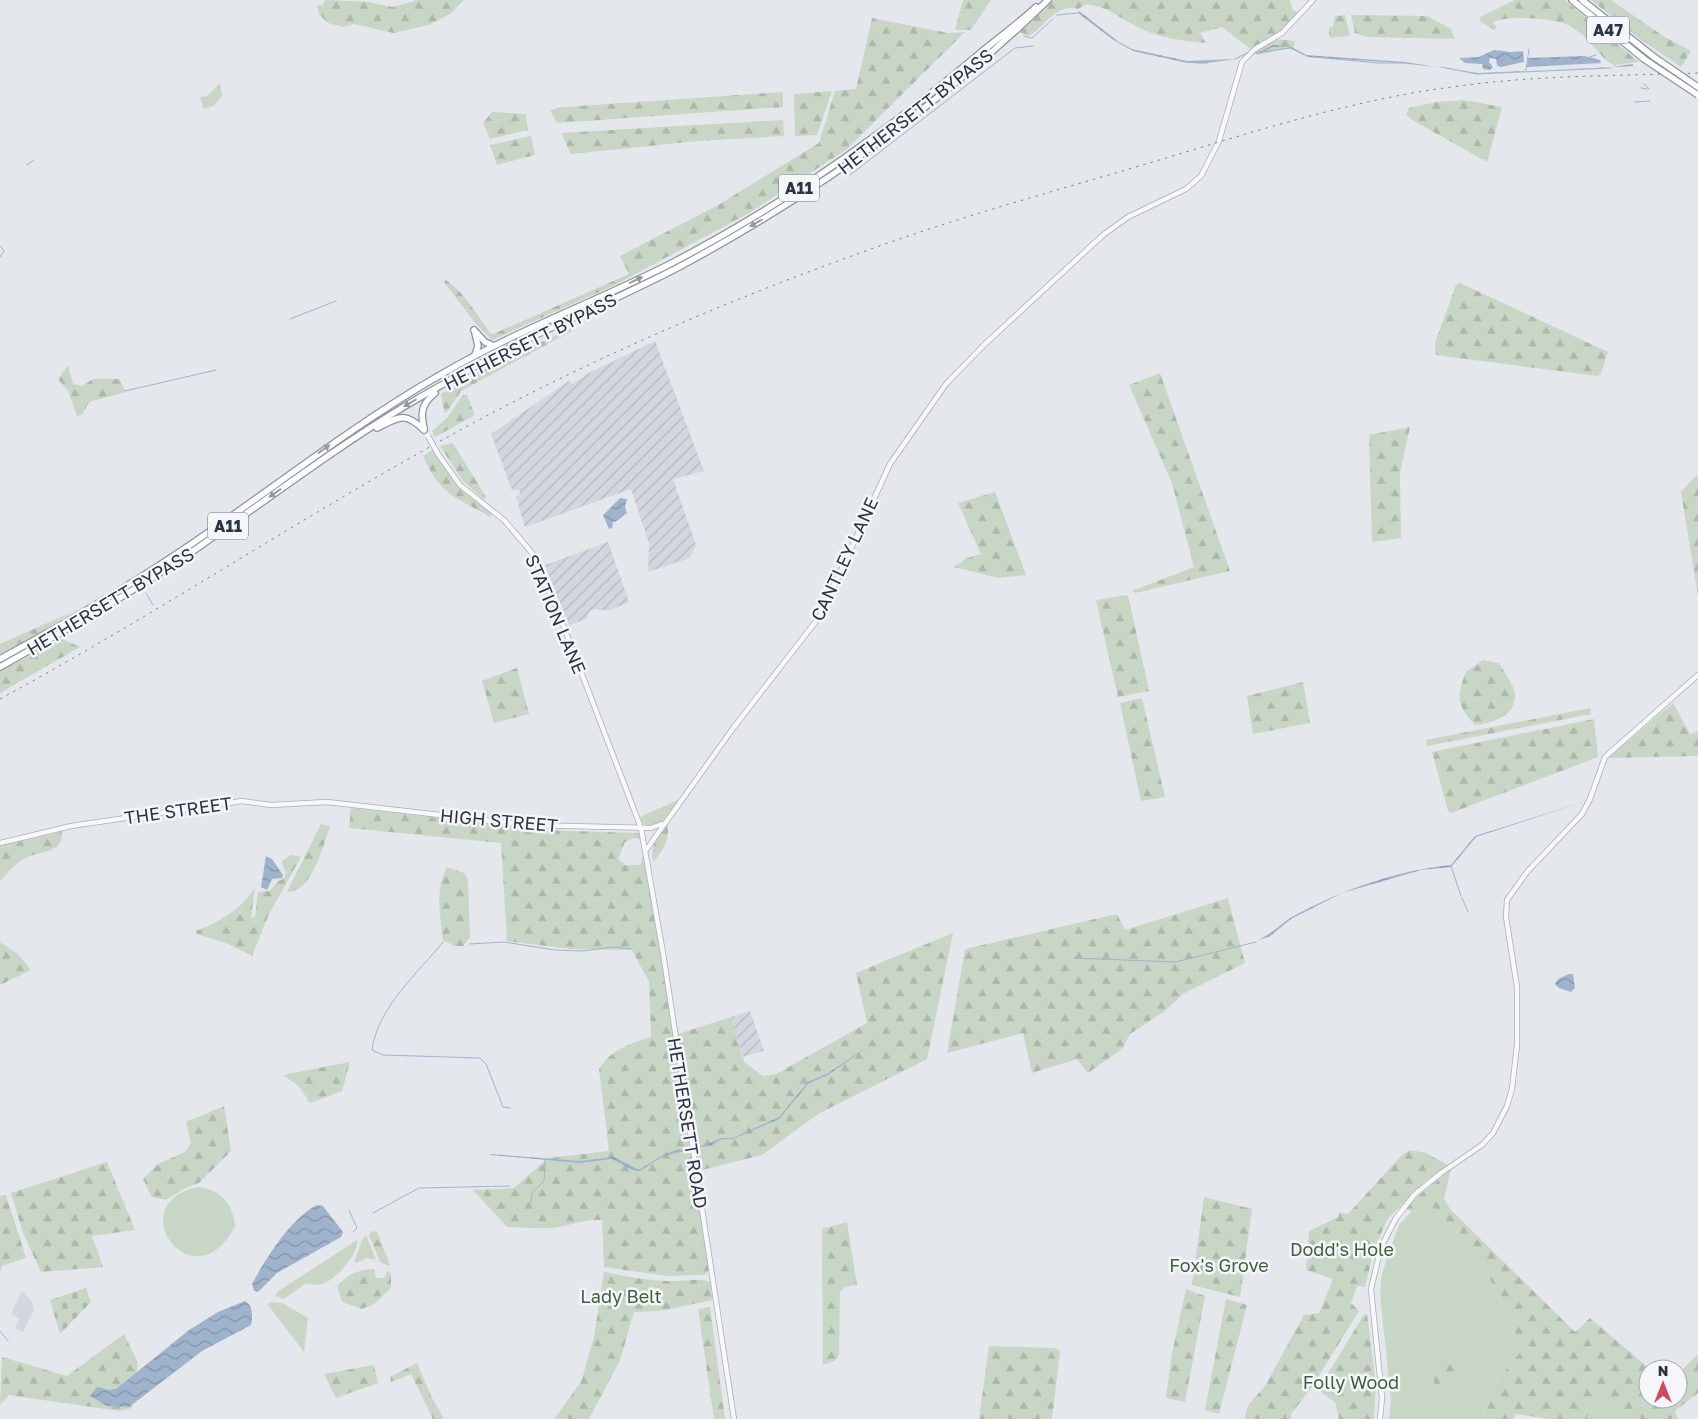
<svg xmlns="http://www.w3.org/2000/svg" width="1698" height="1419" font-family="'Golos Text',sans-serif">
	<defs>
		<pattern id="industrial-furrows" width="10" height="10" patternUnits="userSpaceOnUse" patternTransform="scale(1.25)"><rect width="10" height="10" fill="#d2d6de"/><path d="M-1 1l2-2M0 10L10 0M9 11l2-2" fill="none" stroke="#b4b8c0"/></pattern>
		<pattern id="forest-firs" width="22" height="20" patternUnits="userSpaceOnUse" patternTransform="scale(1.25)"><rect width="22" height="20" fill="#c9d6c5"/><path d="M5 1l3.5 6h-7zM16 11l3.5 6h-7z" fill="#adb8ab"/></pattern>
		<pattern id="cemetery-stones" width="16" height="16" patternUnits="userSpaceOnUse" patternTransform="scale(1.25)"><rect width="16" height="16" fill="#c9d6c5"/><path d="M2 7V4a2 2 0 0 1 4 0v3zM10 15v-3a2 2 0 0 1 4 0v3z" fill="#adb8ab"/></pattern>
		<pattern id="water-waves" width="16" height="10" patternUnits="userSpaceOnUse" patternTransform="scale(1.25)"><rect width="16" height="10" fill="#9fb4cc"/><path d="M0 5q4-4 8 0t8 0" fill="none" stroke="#8293a7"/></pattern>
	</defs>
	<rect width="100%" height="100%" fill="#e4e7ec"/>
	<polygon fill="#d2d6de" points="22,1291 32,1302 34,1310 23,1332 15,1328 20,1319 11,1314"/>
	<g fill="url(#industrial-furrows)">
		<polygon points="655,341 704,471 673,479 696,545 690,558 648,572 649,543 631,489 525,527 516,497 520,494 519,490 512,490 491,434 569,381 572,384 589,373"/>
		<polygon points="608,542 629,602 608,611 595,609 590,611 586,619 569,625 545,565"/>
		<polygon points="750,1011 764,1051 743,1057 731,1017"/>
	</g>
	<g fill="#c9d6c5">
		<polygon points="220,83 222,96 214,106 204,109 200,97 207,96"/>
		<path d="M 680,799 C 674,811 649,841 640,817 Z"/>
		<path d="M 198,1187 C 220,1189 233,1204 235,1226 C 195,1306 118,1204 198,1187 Z"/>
		<path d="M 1433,1208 C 1449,1223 1465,1238 1477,1256 C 1496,1286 1508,1320 1521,1351 L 1498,1380 L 1482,1419 L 1389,1419 L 1391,1401 L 1380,1294 L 1382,1273 L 1399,1225 L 1411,1212 Z"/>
		<polygon points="366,1235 376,1260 367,1258 356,1263 354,1262 362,1240"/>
		<path d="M 357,1240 C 359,1254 337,1277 325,1283 C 318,1286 313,1285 306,1283 L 284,1299 L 276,1296 L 277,1292 Z"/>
		<polygon points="270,1302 282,1303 308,1318 304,1352 268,1305"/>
		<polygon points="1602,1397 1629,1414 1624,1419 1586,1419"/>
	</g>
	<g fill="url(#forest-firs)">
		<polygon points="325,0 368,2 392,7 418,0 464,0 450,14 429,25 393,33 354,24 343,27 328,23 319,14 317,6 323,5"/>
		<polygon points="963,0 991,0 971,30 955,30"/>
		<path d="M 1053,0 L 1290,0 L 1292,9 L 1299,13 L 1275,39 L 1295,41 L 1294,47 L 1258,55 L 1222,27 L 1200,33 L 1207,43 C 1186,41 1165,39 1146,31 C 1122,21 1113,8 1086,4 L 1078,9 C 1054,3 1046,28 1028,36 L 1020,32 Z"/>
		<path d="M 1515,0 L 1565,0 L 1639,62 L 1614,65 L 1607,61 C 1596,50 1584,33 1570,26 C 1555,18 1508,15 1493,22 L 1497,28 L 1494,30 L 1481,22 L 1480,17 Z"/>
		<polygon points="1591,0 1611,0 1663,36 1691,51 1681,67 1640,39"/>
		<polygon points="1345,15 1350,36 1329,38 1329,28 1333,27 1335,16"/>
		<polygon points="1351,15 1427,16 1451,29 1455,39 1368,37 1355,33"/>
		<path d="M 872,18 L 948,33 L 965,32 L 847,149 L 749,213 L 615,285 L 492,340 L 476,324 L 444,282 L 446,280 C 465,293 477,315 490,333 L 493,334 L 629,274 L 620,256 L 718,205 L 819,143 L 835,91 L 856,89 Z"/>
		<polygon points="832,91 817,135 795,136 794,94"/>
		<polygon points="783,92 783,107 557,123 550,110 564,107"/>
		<polygon points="1464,100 1502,107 1487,162 1414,121 1406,115 1409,108 1436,102"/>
		<polygon points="492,112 526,114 528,130 490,139 483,123"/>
		<polygon points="783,120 784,136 698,141 571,154 561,133"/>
		<polygon points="531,136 535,155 497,165 490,145"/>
		<polygon points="1460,283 1608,352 1601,374 1597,376 1436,355 1435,343 1456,285"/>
		<polygon points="573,327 570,332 461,391 446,413 444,411 441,394 491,366"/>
		<polygon points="68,365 73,384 82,386 93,379 119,379 126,392 89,402 82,415 77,416 68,391 58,379"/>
		<polygon points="1160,373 1230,571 1135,593 1132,591 1194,567 1172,483 1129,385"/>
		<polygon points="463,395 467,395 474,413 473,416 435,437 432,431 447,418"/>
		<polygon points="1410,427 1400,473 1401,538 1372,542 1369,435"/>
		<polygon points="453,443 486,497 483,499 463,481 440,446"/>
		<path d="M 432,450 L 457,486 L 491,512 L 491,517 C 455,497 441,496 423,456 Z"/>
		<polygon points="1698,474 1698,596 1681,492"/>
		<polygon points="995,492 1026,575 999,578 954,567 967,558 981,554 958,503"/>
		<polygon points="1128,595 1149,691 1118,697 1096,600"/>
		<polygon points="72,612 35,636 0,654 0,644"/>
		<polygon points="62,639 80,647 0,693 0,671"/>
		<path d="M 1483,660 L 1499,663 C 1504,672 1514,684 1515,695 C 1516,717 1491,723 1475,725 C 1457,706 1456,696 1466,672 Z"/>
		<polygon points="517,668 529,714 494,723 482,681"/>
		<polygon points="1303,682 1310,723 1253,734 1247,696"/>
		<polygon points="1142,698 1165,797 1141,801 1120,703"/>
		<polygon points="1673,703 1690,734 1698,731 1698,756 1608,758"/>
		<polygon points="1590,708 1591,714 1427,746 1426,740"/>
		<polygon points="1594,719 1598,757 1451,813 1448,811 1432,752"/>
		<path d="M 351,808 L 542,830 L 639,833 L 641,840 L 634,838 L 625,842 L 618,859 L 625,865 L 641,865 L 642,858 L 646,858 L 709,1271 L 704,1275 L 667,1276 L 604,1267 L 602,1220 C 583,1219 569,1226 551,1228 C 537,1229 521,1227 507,1227 L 473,1190 L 514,1188 L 548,1158 L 609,1151 L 599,1069 C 611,1049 630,1044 651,1037 L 649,982 L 632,950 L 571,949 L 507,941 L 501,843 L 349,828 Z"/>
		<path d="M 667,823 C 671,838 663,851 653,862 C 650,846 657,836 667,823 Z"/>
		<path d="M 321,824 L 330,826 C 323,846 312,893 287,892 Z"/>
		<path d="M 62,832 C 64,855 38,850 24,859 C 14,864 8,873 0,881 L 0,846 Z"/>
		<path d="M 291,855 L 301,857 L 269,914 L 252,956 L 226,943 L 197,934 L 196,931 C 219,922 242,909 255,887 L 251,918 L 255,917 L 258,892 L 270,891 L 277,882 L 284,878 L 286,872 L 281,862 Z"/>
		<path d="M 447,867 L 464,873 L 468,880 L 470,937 L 463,946 L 455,946 L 443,940 C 440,915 435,889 447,867 Z"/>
		<polygon points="1228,898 1245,963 1183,994 1165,1011 1130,1034 1123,1048 1088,1073 1077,1059 1032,1073 1023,1033 947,1053 965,949 1117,914 1125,930"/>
		<polygon points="953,933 927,1059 818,1114 762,1155 698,1171 678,1034 731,1017 744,1062 763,1076 776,1074 867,1023 856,973"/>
		<polygon points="0,942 18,954 31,970 0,985"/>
		<polygon points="350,1062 342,1091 310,1103 299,1086 283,1075"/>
		<polygon points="224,1106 231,1151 199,1183 185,1188 166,1200 152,1197 143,1179 158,1164 185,1152 191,1143 186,1122"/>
		<polygon points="1410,1150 1426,1153 1448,1165 1423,1183 1387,1220 1374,1250 1365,1287 1357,1286 1351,1303 1359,1311 1312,1387 1291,1414 1291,1419 1244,1419 1249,1404 1265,1386 1304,1315 1319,1313 1333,1279 1306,1270 1309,1231 1338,1217 1339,1212 1348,1214 1402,1155"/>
		<polygon points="107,1162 135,1230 92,1236 103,1267 41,1272 23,1233 11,1193"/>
		<path d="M 1451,1169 L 1444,1199 L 1450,1209 L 1575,1332 L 1590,1318 L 1650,1369 L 1648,1369 L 1648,1399 L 1678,1399 L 1678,1374 L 1698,1354 L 1698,1393 L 1675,1411 L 1678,1419 L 1624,1419 L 1629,1414 L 1602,1397 L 1586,1419 L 1550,1419 L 1515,1414 L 1514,1419 L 1482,1419 L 1498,1380 L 1521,1351 C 1508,1320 1496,1285 1477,1256 C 1465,1238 1449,1223 1433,1208 L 1411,1212 L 1405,1207 Z"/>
		<polygon points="6,1195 26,1258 2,1266 0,1273 0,1196"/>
		<polygon points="1204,1197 1252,1209 1240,1297 1192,1285"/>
		<polygon points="847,1222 857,1285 845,1287 840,1292 839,1355 835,1361 823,1365 822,1229"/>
		<polygon points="372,1231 377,1232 390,1265 388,1266 380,1262 369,1235"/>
		<path d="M 374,1269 L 376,1278 L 384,1278 L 387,1271 L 391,1273 L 391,1288 L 374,1304 L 362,1309 L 342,1302 L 337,1286 C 349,1274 357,1270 374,1269 Z"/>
		<path d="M 604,1272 C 625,1276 645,1280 666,1281 C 680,1282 698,1277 710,1282 L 712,1300 L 660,1311 L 634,1312 L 620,1360 L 589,1419 L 554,1419 L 581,1382 L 594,1337 Z"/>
		<polygon points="1186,1289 1205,1296 1185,1402 1166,1398 1172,1353"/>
		<polygon points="1226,1299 1247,1305 1219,1414 1205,1410"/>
		<polygon points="710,1307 725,1419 714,1419 698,1309"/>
		<polygon points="1367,1314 1376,1384 1374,1419 1339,1419 1335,1402 1318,1390 1363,1316"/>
		<polygon points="124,1334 138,1363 132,1408 119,1411 9,1395 0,1405 2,1357 67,1376"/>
		<polygon points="989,1346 1055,1348 1060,1351 1052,1419 979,1419"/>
		<polygon points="1436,1361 1462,1365 1458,1388 1434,1385"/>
		<polygon points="417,1363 431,1396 444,1419 433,1419 411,1374 391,1382 390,1377"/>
		<polygon points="374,1365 378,1383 336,1398 324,1374"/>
	</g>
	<polygon fill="url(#cemetery-stones)" points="86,1288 91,1302 60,1334 50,1300"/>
	<g fill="url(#water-waves)">
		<polygon points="1079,11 1119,42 1132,49 1187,61 1236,59 1207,63 1187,63 1133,51 1112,39 1078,13"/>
		<polygon points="1273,45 1292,47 1306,55 1405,62 1478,73 1604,68 1633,64 1633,66 1477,74 1448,68 1399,63 1308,57 1287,47 1273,47 1262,53 1254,54"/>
		<polygon points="1494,50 1511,52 1523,51 1524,62 1500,67 1497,65 1496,59 1490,58 1489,62 1493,67 1490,70 1483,69 1482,64 1465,63 1459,58 1479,57"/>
		<polygon points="1584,56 1600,60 1601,63 1527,67 1528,58"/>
		<polygon points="620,498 627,499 625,507 627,513 615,522 613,521 612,528 609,529 603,515"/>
		<path d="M 1586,801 L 1476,837 L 1451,867 L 1421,870 L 1342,893 L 1291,919 L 1269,937 L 1258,940 C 1271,935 1280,924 1292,917 C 1341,890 1395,871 1451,865 L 1475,836 Z"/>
		<polygon points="266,856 272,859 283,875 282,878 272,879 267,890 261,887"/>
		<polygon points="1569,974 1573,974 1575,988 1571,992 1559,988 1555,984 1558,979"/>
		<polygon points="872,1044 828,1075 809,1083 779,1119 733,1139 722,1139 712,1145 697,1148 721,1138 733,1138 779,1117 808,1082 828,1073"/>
		<polygon points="679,1149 689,1150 663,1156 640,1171 633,1170 612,1159 580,1163 490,1155 490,1154 580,1161 614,1157 639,1170 663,1155"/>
		<path d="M 317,1205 L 323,1206 L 343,1232 L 341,1237 L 277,1273 L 258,1292 L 254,1291 L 252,1284 C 266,1258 291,1218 317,1205 Z"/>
		<path d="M 245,1301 C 253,1305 253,1317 251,1325 L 202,1351 L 129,1407 L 107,1406 L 90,1396 L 97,1387 L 109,1390 L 116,1389 L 189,1330 L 218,1312 Z"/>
	</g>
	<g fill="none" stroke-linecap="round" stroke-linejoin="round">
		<g stroke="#9fb4cc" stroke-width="1">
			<polyline points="1057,15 1078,13"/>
			<polyline points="1024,36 1032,38 1053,19"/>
			<polyline points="1255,53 1290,48"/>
			<polyline points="1314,57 1378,63 1402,63"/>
			<polyline points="1586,58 1596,55"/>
			<polyline points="1235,59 1251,51"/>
			<polyline points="1196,63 1207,63"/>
			<polyline points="1441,67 1477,74 1611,68"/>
			<polyline points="1526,70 1529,49"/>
			<polyline points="1644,84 1649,89"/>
			<polyline points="1641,88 1647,89"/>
			<polyline points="1635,102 1650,101"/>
			<polyline points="27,165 34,160"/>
			<polyline points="850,175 1015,48 1033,46"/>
			<polyline points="0,246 4,251 0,257"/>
			<polyline points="290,319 336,301"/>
			<polyline points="125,391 216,370"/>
			<polyline points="146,593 153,605"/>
			<polyline points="1451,866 1461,896"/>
			<polyline points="1462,898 1468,912"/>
			<path d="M 444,941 C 417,974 378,1007 372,1050 L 383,1055 L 480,1058 L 486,1064 L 503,1107 L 510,1108"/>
			<polyline points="470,944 504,942 555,950 582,951 613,947 631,949"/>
			<polyline points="1074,958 1175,962 1256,942"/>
			<polyline points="531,1202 532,1193 544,1181 545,1160"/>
			<polyline points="349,1210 357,1228 353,1232"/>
			<polyline points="373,1213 419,1188 510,1186"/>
			<polyline points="0,1331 8,1341"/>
		</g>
		<g stroke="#a9aeb7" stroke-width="6">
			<g id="tertiary">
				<polyline points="438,454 460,485 505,521 532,553 555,604 641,828 663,953 734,1419"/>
				<polyline points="0,843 71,826 242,801 271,805 327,802 528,825 651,828 662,824"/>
				<polyline points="646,850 734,727 820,616 890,464 946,384 985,344 1103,235 1128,217 1186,189 1201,176 1219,141 1242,62 1255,49 1282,33 1313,0"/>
				<polyline points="1380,1419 1382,1398 1371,1289 1381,1247 1396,1218 1415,1194 1441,1173 1482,1145 1493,1133 1507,1106 1512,1089 1517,1045 1517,987 1506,917 1507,900 1527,872 1582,814 1590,799 1605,757 1698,675"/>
			</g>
		</g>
		<g stroke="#8b94a3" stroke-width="8">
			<g id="trunk">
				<polyline points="1572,0 1644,59"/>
				<polyline points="1582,0 1654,57"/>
				<polyline points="474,330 485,342 494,346"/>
				<polyline points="475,333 478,346 475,355"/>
				<path d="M 377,428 C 399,417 405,411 424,430"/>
				<path d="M 424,428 C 420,412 422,404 435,393"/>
				<path d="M 0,659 C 70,621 140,580 206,534 C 284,480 358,422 440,375 C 513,332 593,303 668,265 C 779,208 883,135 979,54 C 998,38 1018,24 1036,7"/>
				<path d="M 0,667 C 66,630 131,593 193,551 C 264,502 332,450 405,406 C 448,381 492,356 538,334 C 585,312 633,291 679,267 C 813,195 939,106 1048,0"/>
			</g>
		</g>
		<use href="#tertiary" stroke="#f7f8fa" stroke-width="4.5"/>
		<use href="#trunk" stroke="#fff" stroke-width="5.5"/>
		<path stroke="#7d8696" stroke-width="1" stroke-dasharray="2.5 5" stroke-linecap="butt" d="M 0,699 C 162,611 315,508 477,421 C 621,344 772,282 926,230 C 993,208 1061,189 1129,169 C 1238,137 1346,100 1459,86 C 1539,75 1618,76 1698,73"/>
		<g stroke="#a9aeb7" stroke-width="6" stroke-linecap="butt">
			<polyline id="tertiary-bridge" points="428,436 438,454"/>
		</g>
		<g stroke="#8b94a3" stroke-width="8" stroke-linecap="butt">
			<g id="trunk-bridge">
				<polyline points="1654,57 1698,87"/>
				<polyline points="1644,59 1698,95"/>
			</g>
		</g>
		<use href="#tertiary-bridge" stroke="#f7f8fa" stroke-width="4.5"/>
		<use href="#trunk-bridge" stroke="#fff" stroke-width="5.5"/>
	</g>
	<defs><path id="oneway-solid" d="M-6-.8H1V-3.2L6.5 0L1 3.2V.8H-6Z" transform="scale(1.25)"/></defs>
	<g fill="#959aa2">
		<use href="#oneway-solid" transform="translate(756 223) rotate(150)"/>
		<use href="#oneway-solid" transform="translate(636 280) rotate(-25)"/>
		<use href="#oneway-solid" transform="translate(410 403) rotate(150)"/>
		<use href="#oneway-solid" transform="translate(324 449) rotate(-36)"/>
		<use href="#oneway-solid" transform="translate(275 493) rotate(145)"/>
	</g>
	<g text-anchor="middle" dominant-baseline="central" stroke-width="5" stroke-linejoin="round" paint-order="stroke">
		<g fill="#f4f6f9" stroke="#676e7b" stroke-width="1">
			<rect x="1587" y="16.5" width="42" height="27" rx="4"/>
			<rect x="779" y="174.5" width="40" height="27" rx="4"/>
			<rect x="208" y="512.5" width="40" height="27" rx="4"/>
		</g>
		<g font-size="16" font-weight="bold" fill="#2b3445">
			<text x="1608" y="30">A47</text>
			<text x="799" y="188">A11</text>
			<text x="228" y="526">A11</text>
		</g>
		<g font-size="18" fill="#2b3445" stroke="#f4f6f9">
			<text transform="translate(915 111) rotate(-38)">HETHERSETT BYPASS</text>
			<text transform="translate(530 341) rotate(-27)">HETHERSETT BYPASS</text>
			<text transform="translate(844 559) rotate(-65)">CANTLEY LANE</text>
			<text transform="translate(110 601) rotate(-31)">HETHERSETT BYPASS</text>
			<text transform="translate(556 614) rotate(67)">STATION LANE</text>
			<text transform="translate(178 810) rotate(-8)">THE STREET</text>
			<text transform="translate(499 820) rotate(5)">HIGH STREET</text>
			<text transform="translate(688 1123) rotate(81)">HETHERSETT ROAD</text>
		</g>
		<g font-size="18" fill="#3f6138" stroke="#f4f6f9">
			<text x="1342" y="1249">Dodd's Hole</text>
			<text x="1219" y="1265">Fox's Grove</text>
			<text x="621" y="1296">Lady Belt</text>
			<text x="1351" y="1382">Folly Wood</text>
		</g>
	</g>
	<g transform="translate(1663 1384)"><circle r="24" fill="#f4f6f9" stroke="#a4a8b1"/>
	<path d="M0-4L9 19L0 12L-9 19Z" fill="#d1495b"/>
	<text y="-8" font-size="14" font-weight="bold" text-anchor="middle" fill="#2b3445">N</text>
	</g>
</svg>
